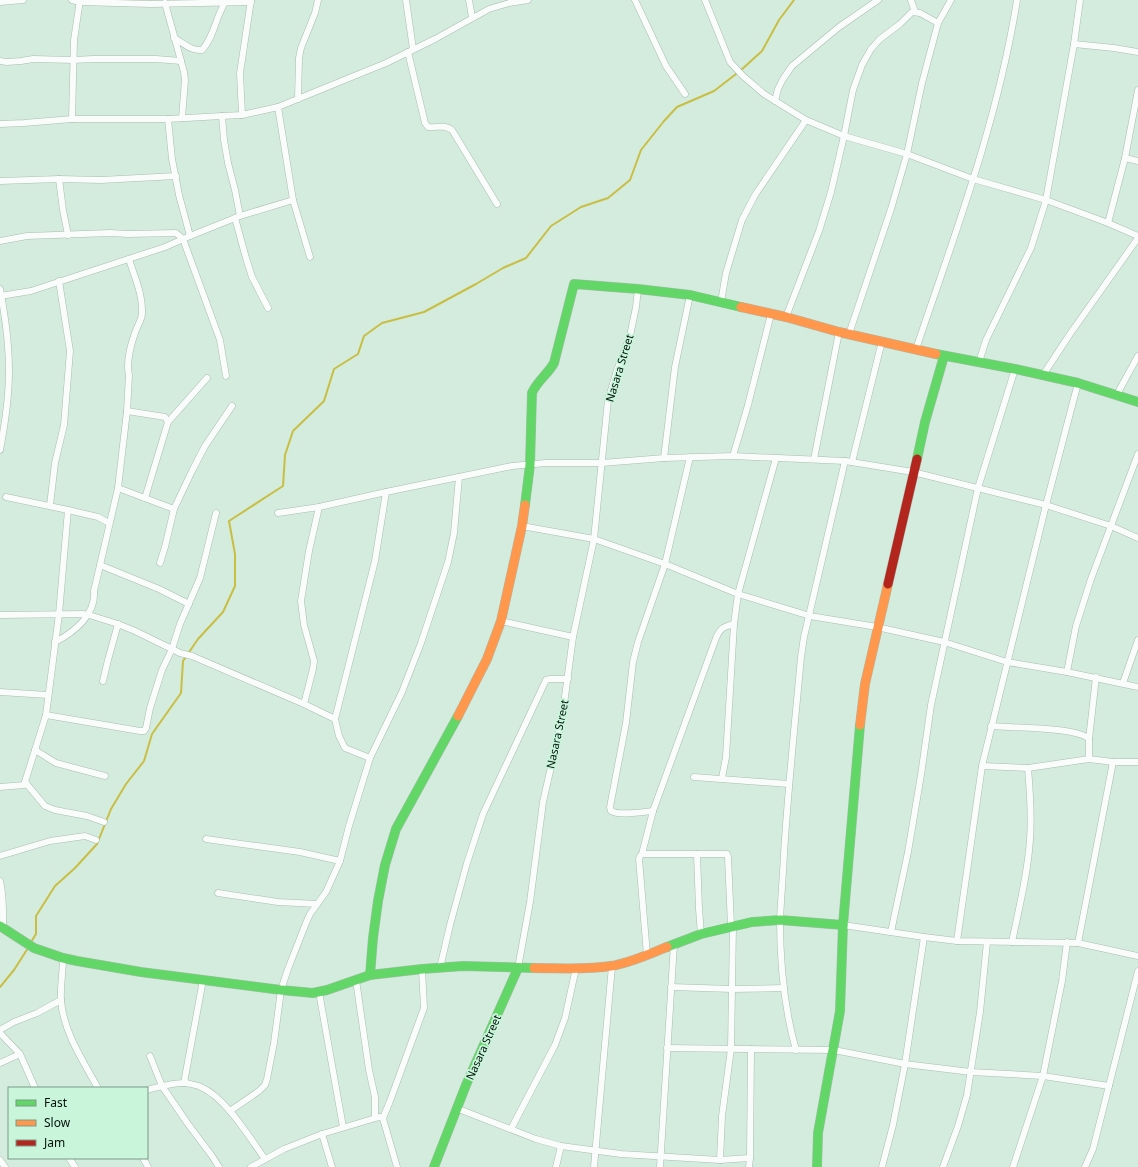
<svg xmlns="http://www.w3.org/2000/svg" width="1138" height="1167" font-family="'Noto Sans',sans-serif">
	<rect width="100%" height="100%" fill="#d4ecdd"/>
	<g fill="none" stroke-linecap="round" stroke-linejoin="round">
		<g stroke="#c9be42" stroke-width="2">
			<polyline points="31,942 36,934 36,916 55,886 75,868 97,844 111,809 126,784 144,761 152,734 181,693 183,661 198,639 223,612 235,586 235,554 229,521 283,486 285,455 293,431 324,401 334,369 358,354 364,336 382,323 424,312 476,284 503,268 526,258 551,226 581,207 608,198 630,180 641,150 664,121 677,107 714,91 740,71 762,51 779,20 794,0"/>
			<polyline points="0,987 14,970 28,948"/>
		</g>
		<g stroke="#aabcb1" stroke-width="7">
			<g id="street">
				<polyline points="72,0 80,2 151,4 251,2"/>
				<polyline points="406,0 413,49"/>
				<polyline points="469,0 472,17"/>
				<polyline points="635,0 666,66 685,94"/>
				<polyline points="705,0 730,62 743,76 764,94 806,120 844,136 907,154 973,179 1046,200 1108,223 1138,236"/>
				<polyline points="911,0 915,12"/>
				<polyline points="0,2 23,0"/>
				<polyline points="165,3 184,72 185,80 182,118"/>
				<path d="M 174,38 C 184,43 190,51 202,50 C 210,41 213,31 217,20 C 219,14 222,8 225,2"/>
				<polyline points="1074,44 1114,48 1138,52"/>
				<path d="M 408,52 L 425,123 L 428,127 C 437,128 444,124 452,130 L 497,204"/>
				<polyline points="0,61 7,62 21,61 33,59 73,60 93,59 156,59 181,61"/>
				<polyline points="298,99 299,58 301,48 315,13 318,0"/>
				<polyline points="775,101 778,89 783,79 792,66 839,27 878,0"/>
				<polyline points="278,107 293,200 310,257"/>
				<polyline points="242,115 240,73 251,0"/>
				<polyline points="222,116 224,140 228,163 235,190 240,216"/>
				<polyline points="72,119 74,40 80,0"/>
				<polyline points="168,119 172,159 179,195 190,236"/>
				<polyline points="0,124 24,123 72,119 168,119 222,116 242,115 278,107 386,63 435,39 489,9 509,3 528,0"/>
				<polyline points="1125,158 1138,161"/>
				<polyline points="59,179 63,210 68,235"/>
				<polyline points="0,181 59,179 101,180 176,176"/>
				<polyline points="235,218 246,258 252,277 268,308"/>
				<polyline points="1108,223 1125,158 1138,90"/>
				<polyline points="0,241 27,236 110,233 128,234 176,233 183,239 220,340 226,376"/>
				<path d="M 0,289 C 5,315 9,345 9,371 C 9,397 5,424 0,450"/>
				<polyline points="0,296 31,291 165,247 190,236 240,216 293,200"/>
				<polyline points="721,302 726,273 742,220 755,195 806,120"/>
				<polyline points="786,317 819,231 831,192 844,136 853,90 862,65 871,49 880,39 900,24 912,12 920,13 938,23"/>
				<polyline points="849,334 891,209 907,154 922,83 938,23 951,0"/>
				<path d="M 916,349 C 955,234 998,120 1017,0"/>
				<polyline points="979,362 986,340 1031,248 1046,200 1074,44 1080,0"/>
				<polyline points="1043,375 1070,334 1138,238"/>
				<polyline points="1116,396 1138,356"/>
				<polyline points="127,411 165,417 168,422 145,498"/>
				<polyline points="168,422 207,378"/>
				<polyline points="733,456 748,405 771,314"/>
				<polyline points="664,458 675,367 690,295"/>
				<polyline points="814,459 839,332"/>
				<polyline points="852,462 882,341"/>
				<polyline points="118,488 174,509"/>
				<polyline points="6,497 68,510 98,517 109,523"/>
				<polyline points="50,505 55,463 64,425 70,351 59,281"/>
				<polyline points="278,513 319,507 386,492 512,466 546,463 602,463 664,458 733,456 845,461 913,472 1046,505 1111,526 1138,538"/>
				<polyline points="522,526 594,539 665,564 738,594 810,616 877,627 944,642 1007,662 1067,672 1138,687"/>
				<polyline points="160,563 165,547 174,509 192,471 205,446 232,406"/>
				<polyline points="100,565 159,589 189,604"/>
				<polyline points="0,615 83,614 89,615 118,624 135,631 180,653 192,656 304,704 335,719"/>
				<polyline points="501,621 573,637"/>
				<path d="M 55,642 C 75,632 96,614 94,591 L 118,488 L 127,411 L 129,375 C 126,363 131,344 135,333 C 137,326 142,320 142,313 C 143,294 134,276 129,259"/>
				<polyline points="1067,672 1076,626 1091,579 1138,454"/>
				<polyline points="103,681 108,660 118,624"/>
				<polyline points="1123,683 1138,640"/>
				<polyline points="0,692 48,695"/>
				<polyline points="304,704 313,669 314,661 304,625 301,601 309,551 319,507"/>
				<polyline points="46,715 140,731 144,731 146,728 150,708 162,670 172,649 180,624 200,578 216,513"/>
				<path d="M 991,726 C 1011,728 1077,727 1089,739 L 1089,759"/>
				<polyline points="1089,739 1096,677"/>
				<polyline points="35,750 56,763 105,776"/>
				<polyline points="370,758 345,748 339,736 335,719 375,561 386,492"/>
				<polyline points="982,766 1028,768 1089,759 1113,762 1138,762"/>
				<polyline points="694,777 789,784"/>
				<polyline points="722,778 726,757 734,624 738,594 776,458"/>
				<polyline points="25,782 45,806 55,810 87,816 104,822"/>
				<polyline points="0,787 24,785 46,715 59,614 68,510"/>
				<path d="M 653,811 C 643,812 619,816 611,811 L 610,807 L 626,723 L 633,662 L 638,642 L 665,564 L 690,457"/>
				<polyline points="206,839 300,852 340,861"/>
				<path d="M 642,854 L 653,811 L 716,638 C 721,627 724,627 734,624"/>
				<polyline points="697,854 699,909 701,934"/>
				<polyline points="0,856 50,841 85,836 96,840"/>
				<path d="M 0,881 C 4,897 3,913 3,928"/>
				<polyline points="218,893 278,902 317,904"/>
				<polyline points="843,925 924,937 957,941 1078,943 1138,956"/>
				<polyline points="891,932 908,852 921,775 931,705 978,488 1015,369"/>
				<polyline points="957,941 982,766 1046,505 1078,383"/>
				<path d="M 1012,942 C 1019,908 1028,873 1030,839 C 1032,815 1030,792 1028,768"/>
				<polyline points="1078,943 1113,762"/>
				<polyline points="647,955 639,859 640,856 642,854 727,854 728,857 731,926"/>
				<path d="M 63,958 C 63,972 60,988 61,1001 C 64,1033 83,1061 98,1088"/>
				<polyline points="440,968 450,925 467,863 483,814 546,680 550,679 568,679"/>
				<polyline points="518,968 530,902 543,802 562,719 573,637 594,539 608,400 617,370 630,336 636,307 638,289"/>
				<polyline points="356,980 369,1070 375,1097 375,1118"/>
				<polyline points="671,987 732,989 784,988"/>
				<polyline points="319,992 343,1127"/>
				<polyline points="0,1030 14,1022 37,1013 61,1000"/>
				<polyline points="0,1033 20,1054 35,1088"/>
				<polyline points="667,1048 834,1050 905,1064 971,1072 1043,1076 1109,1086"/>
				<path d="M 796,1050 C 784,1008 780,964 780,920 C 781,898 783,876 784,854 C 788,788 795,723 801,657 L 804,637 L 845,461"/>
				<polyline points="150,1056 162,1086 188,1124 212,1156 219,1167"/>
				<polyline points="0,1063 20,1054"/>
				<polyline points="184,1083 203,980"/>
				<path d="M 147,1090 C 158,1087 174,1082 186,1083 C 190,1084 197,1085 201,1087 C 226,1098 249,1137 265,1159"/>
				<polyline points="456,1108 536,1139 561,1146 621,1154 720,1160 750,1158"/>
				<polyline points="230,1111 259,1091 265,1085 267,1079 274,1043 281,990 288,969 306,923 310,914 326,892 340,861 349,826 370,758 402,692 421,643 448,562 454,533 459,477"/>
				<polyline points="383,1118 390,1101 424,1008 422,969"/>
				<polyline points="511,1129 555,1045 565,1018 576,968"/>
				<polyline points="322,1134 332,1167"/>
				<polyline points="69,1158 75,1167"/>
				<polyline points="143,1158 148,1167"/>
				<polyline points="0,1160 5,1167"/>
				<polyline points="720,1160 722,1116 731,1049 733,926"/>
				<polyline points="251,1167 284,1149 322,1134 379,1117 383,1118 384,1122 397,1167"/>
				<polyline points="556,1167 561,1146"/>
				<polyline points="594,1167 612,966"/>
				<polyline points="660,1167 674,944"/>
				<polyline points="749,1167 750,1158 751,1049"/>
				<polyline points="882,1167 893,1125 905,1064 924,937"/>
				<polyline points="943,1167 958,1126 967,1095 980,1012 987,942"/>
				<polyline points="1013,1167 1043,1076 1062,981 1067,942"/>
				<polyline points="1085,1167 1093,1149 1138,971"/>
			</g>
		</g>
		<g stroke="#aabcb1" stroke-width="10">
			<g id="fast">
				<polyline points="936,354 1015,369 1078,383 1138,402"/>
				<polyline points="917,459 925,422 944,356"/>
				<path d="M 525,505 L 530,465 L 532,393 C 537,381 548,374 554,363 L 574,284 L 638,289 L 690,295 L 741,307"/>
				<polyline points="0,926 34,948 63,958 77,961 141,972 281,990 313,993 327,990 370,975 422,969 463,966 534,968"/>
				<polyline points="667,947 701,934 752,922 780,920 843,925"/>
				<polyline points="370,975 373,938 378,901 385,865 396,829 458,716"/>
				<polyline points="434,1167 466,1085 518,968"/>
				<polyline points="817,1167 818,1133 840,1011 843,925 860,725"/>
			</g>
		</g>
		<g stroke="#aabcb1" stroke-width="10">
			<g id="slow">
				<polyline points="741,307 786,317 839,332 936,354"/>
				<polyline points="458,716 487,659 501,621 522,526 525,505"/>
				<polyline points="860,725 865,684 888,584"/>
				<path d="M 534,968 C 559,968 586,970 611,966 C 630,963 649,954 667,947"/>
			</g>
		</g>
		<g stroke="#aabcb1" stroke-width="10">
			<polyline id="jam" points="888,584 917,459"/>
		</g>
		<use href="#street" stroke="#f9fcfa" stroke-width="6"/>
		<use href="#fast" stroke="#63d668" stroke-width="9"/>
		<use href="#slow" stroke="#ff974d" stroke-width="9"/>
		<use href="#jam" stroke="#b3261e" stroke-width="9"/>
	</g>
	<g text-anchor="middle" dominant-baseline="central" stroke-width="3.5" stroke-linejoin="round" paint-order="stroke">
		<g font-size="11" fill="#031109" stroke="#c9f6db">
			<text transform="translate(619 368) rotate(-73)">Nasara Street</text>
			<text transform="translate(557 734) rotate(-78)">Nasara Street</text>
			<text transform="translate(483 1047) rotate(-66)">Nasara Street</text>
		</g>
	</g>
	<rect x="8" y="1087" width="140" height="72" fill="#c9f6db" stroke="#7a9a87"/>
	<rect x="16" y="1100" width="20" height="6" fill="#63d668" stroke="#7a9a87"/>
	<text x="44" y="1107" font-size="12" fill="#031109">Fast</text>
	<rect x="16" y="1120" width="20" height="6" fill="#ff974d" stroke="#7a9a87"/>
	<text x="44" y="1127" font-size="12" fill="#031109">Slow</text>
	<rect x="16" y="1140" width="20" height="6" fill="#b3261e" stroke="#7a9a87"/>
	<text x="44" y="1147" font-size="12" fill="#031109">Jam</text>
</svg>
